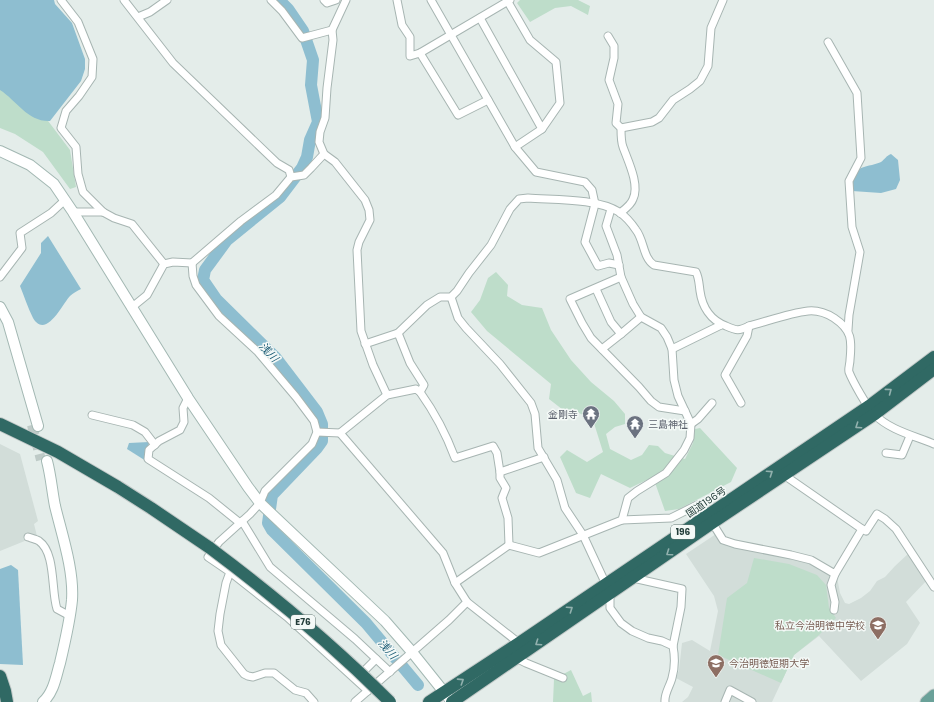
<svg xmlns="http://www.w3.org/2000/svg" width="934" height="702" font-family="Poppins,'Noto Sans JP',sans-serif">
	<rect width="100%" height="100%" fill="#e4edea"/>
	<g fill="#d2ddd9">
		<polygon points="0,444 20,454 38,521 34,524 37,536 0,551"/>
		<polygon points="716,534 727,546 812,562 837,577 840,593 845,603 849,604 861,598 870,591 877,581 885,577 895,566 909,553 930,577 906,602 920,623 907,644 861,681 819,636 794,655 772,702 682,702 688,697 693,687 676,678 679,670 682,643 692,640 710,651 718,611 714,596 686,554"/>
	</g>
	<g fill="#beddca">
		<polygon points="520,0 578,0 590,6 588,15 571,6 555,8 530,22 517,3"/>
		<polygon points="0,77 33,101 70,150 76,187 70,189 43,152 15,134 0,128"/>
		<polygon points="496,272 508,285 507,296 522,305 542,308 551,330 571,360 591,382 614,401 625,414 625,424 615,427 606,434 610,449 631,460 642,455 649,445 658,446 665,453 685,459 693,443 695,429 700,428 737,468 731,482 679,509 665,511 653,477 630,488 601,474 590,498 576,493 560,457 567,450 587,462 603,452 593,420 577,412 567,413 549,399 551,384 487,331 471,312 480,300 488,278"/>
		<polygon points="754,558 789,564 817,575 826,585 829,608 836,618 819,635 794,655 781,683 718,655 727,598 747,583"/>
		<polygon points="571,670 583,696 591,692 592,702 553,702 554,679"/>
	</g>
	<g fill="#8ebed0">
		<path d="M 0,0 L 54,0 L 55,4 L 72,23 L 85,59 L 85,69 L 81,81 L 50,121 C 28,122 17,101 0,90 Z"/>
		<path d="M 891,154 L 898,160 L 900,180 L 896,189 L 881,193 L 852,191 C 850,173 856,168 872,165 C 875,164 879,163 881,162 C 885,159 886,156 891,154 Z"/>
		<path d="M 48,236 L 81,289 C 77,291 73,293 70,296 C 63,303 46,340 33,318 C 28,308 24,296 20,286 L 41,253 L 41,243 Z"/>
		<polygon points="149,442 146,461 127,449 129,443"/>
		<polygon points="11,565 18,570 23,665 0,664 0,569"/>
	</g>
	<g fill="none" stroke-linecap="round" stroke-linejoin="round">
		<polyline stroke="#8ebed0" stroke-width="12" points="279,0 288,9 303,31 313,60 311,85 318,122 310,140 307,157 302,168 280,197 227,240 205,270 203,280 216,299 275,357 317,412 322,424 322,441 317,448 272,495 268,523 272,530 366,623 418,685"/>
		<polyline stroke="#becac7" stroke-width="10" stroke-dasharray="10 5" stroke-linecap="butt" points="32,425 41,460"/>
		<g stroke="#a7b5b2" stroke-width="9">
			<g id="street">
				<polyline points="61,0 78,22 93,59 92,77 79,96 66,111 61,128 76,147 78,174 83,192 103,212 114,218 132,224 164,264"/>
				<polyline points="124,0 173,63 277,163 289,170 291,177"/>
				<polyline points="271,0 282,11 302,38 332,30"/>
				<polyline points="324,0 327,3 336,0"/>
				<polyline points="346,0 332,30 333,40 327,88 325,118 320,132 319,142 324,154 335,162 365,200 369,210 370,220 359,242 357,250 361,331 373,365 387,395"/>
				<polyline points="397,0 402,25 410,37 410,56 420,53"/>
				<polyline points="431,0 515,147 536,172 585,182 592,190 595,204 585,242 598,266 609,263 619,265"/>
				<polyline points="138,17 150,12 167,0"/>
				<polyline points="480,18 542,129 560,103 556,62 530,40 508,2"/>
				<path d="M 608,36 L 614,46 L 614,58 L 609,80 L 618,104 L 616,123 L 621,128 C 621,134 621,142 623,147 C 628,161 640,185 633,199 C 631,205 625,209 620,213"/>
				<polyline points="828,42 857,93 861,158 849,181 852,227 860,252 849,315 848,330"/>
				<polyline points="488,100 458,115 420,53 510,0"/>
				<polyline points="621,128 652,122 659,118 673,100 690,89 700,81 708,66 711,28 723,0"/>
				<polyline points="515,147 542,129"/>
				<polyline points="611,209 606,226 617,255 621,277 633,304 641,317 661,328 667,337 672,349 674,380 678,396 691,424 698,419 712,403"/>
				<polyline points="73,212 103,212"/>
				<polyline points="192,263 193,276 196,285 219,316 258,352 296,397 314,421 317,432 312,444 265,491 260,503 250,514 219,542 208,557 230,572 226,583 220,614 218,631 221,645 244,674 248,676 253,677 265,673 274,673 295,690 306,693 314,702"/>
				<polyline points="0,277 22,248 20,233 51,213 65,200"/>
				<polyline points="621,277 570,299 582,323 591,338 639,387 651,401 659,407 685,411"/>
				<polyline points="596,289 611,322 621,334 602,349"/>
				<path d="M 451,297 L 458,318 L 466,328 L 500,364 L 531,403 L 535,414 L 538,448 L 557,480 L 565,508 L 583,535 L 610,593 L 610,608 L 621,623 L 632,631 L 648,638 L 662,641 L 673,646 C 675,657 675,668 672,678 C 670,686 664,694 665,702"/>
				<polyline points="131,308 147,295 164,264 173,262 192,263 241,221 276,195 291,177 304,175 311,168 324,154"/>
				<polyline points="398,333 410,363 424,385 420,392"/>
				<polyline points="621,334 641,317"/>
				<path d="M 365,344 L 398,333 L 427,305 L 440,297 L 451,297 L 457,291 L 469,273 L 491,245 L 510,209 L 519,199 L 528,198 C 553,200 597,198 619,212 C 625,216 632,224 636,230 C 644,240 643,258 654,265 L 696,272 C 699,278 699,284 700,291 C 702,306 710,320 726,326 C 737,331 739,331 749,326 C 768,321 790,313 808,311 C 818,310 826,313 834,318 C 852,330 852,340 850,360 C 850,364 848,369 849,372 C 853,382 867,407 874,414 C 889,430 915,436 934,444"/>
				<polyline points="672,349 721,325"/>
				<polyline points="188,398 183,408 184,422 180,430 159,441 149,450 148,459 209,498 240,523"/>
				<polyline points="741,403 725,375 747,336 749,326"/>
				<polyline points="92,415 133,425 145,432 155,445"/>
				<path d="M 317,432 L 340,433 L 387,395 L 416,389 L 420,392 C 435,413 446,434 455,458 L 493,446 L 497,453 L 500,472"/>
				<polyline points="340,433 443,553 455,583 467,602 449,620 355,702"/>
				<polyline points="886,453 902,455 910,436"/>
				<polyline points="784,475 862,529"/>
				<polyline points="622,520 671,518 697,505 703,508 723,540 735,544 791,555 811,560 835,574 862,529 866,531 877,514 885,519 896,529 934,587"/>
				<polyline points="242,521 270,567 355,639 390,672"/>
				<path d="M 28,537 C 31,538 36,539 39,541 C 56,553 51,591 57,609 L 70,616"/>
				<polyline points="509,545 539,553 622,520 628,498 637,491 666,473 684,450 690,438 691,424"/>
				<polyline points="509,545 508,518 502,498 506,488 500,478 500,472 544,457"/>
				<polyline points="230,572 287,617 368,691"/>
				<polyline points="633,578 682,589 681,607 673,646"/>
				<polyline points="455,583 509,545"/>
				<polyline points="467,602 519,643"/>
				<polyline points="834,610 835,602 831,585 835,574"/>
				<polyline points="516,658 526,663 563,678"/>
				<polyline points="359,676 376,659"/>
				<polyline points="725,702 730,690 752,702"/>
			</g>
		</g>
		<g stroke="#a3b8b3" stroke-width="12">
			<g id="secondary">
				<polyline points="0,151 30,165 54,184 73,212 188,398 248,487 260,503 385,621 412,652 452,702"/>
				<polyline points="0,307 8,322 38,426"/>
				<path d="M 43,702 C 54,692 56,676 60,663 C 65,642 70,621 72,600 C 74,570 62,535 55,506 C 52,491 51,476 47,461"/>
			</g>
		</g>
		<g stroke="#c2c9c8" stroke-width="13">
			<polyline id="primary" points="926,702 934,695"/>
		</g>
		<g stroke="#c2c9c8" stroke-width="14">
			<g id="highway">
				<polyline points="0,424 58,452 118,487 151,508 210,548"/>
				<polyline points="0,676 5,691 7,702"/>
				<polyline points="429,702 519,643 869,406 934,357"/>
				<polyline points="452,702 712,523 875,414 934,369"/>
			</g>
		</g>
		<use href="#street" stroke="#fff" stroke-width="7"/>
		<use href="#secondary" stroke="#fff" stroke-width="10"/>
		<use href="#primary" stroke="#6aa199" stroke-width="11"/>
		<use href="#highway" stroke="#306964" stroke-width="12"/>
		<g stroke="#c2c9c8" stroke-width="14" stroke-linecap="butt">
			<path id="highway-bridge" d="M 210,548 C 273,595 334,646 390,702"/>
		</g>
		<use href="#highway-bridge" stroke="#306964" stroke-width="12"/>
	</g>
	<defs><path id="oneway-chevron" d="M-2-3.5L2.5 0L-2 3.5" fill="none" stroke-width="1.6" stroke-linecap="round" stroke-linejoin="round"/></defs>
	<g stroke="#92b1ae">
		<use href="#oneway-chevron" transform="translate(889 391) rotate(-37)"/>
		<use href="#oneway-chevron" transform="translate(858 426) rotate(146)"/>
		<use href="#oneway-chevron" transform="translate(770 473) rotate(-34)"/>
		<use href="#oneway-chevron" transform="translate(669 553) rotate(145)"/>
		<use href="#oneway-chevron" transform="translate(570 609) rotate(-34)"/>
		<use href="#oneway-chevron" transform="translate(538 643) rotate(146)"/>
		<use href="#oneway-chevron" transform="translate(461 681) rotate(-33)"/>
	</g>
	<defs>
		<g id="temple-pin" transform="scale(0.9)"><path d="M0 17L-7.5 6A9.5 9.5 0 1 1 7.5 6Z" fill="#6b7280" stroke="#f4f9f7"/><path d="M0-6L5-2H3V0L6.5 2.5H4V6H1.5V3h-3V6H-4V2.5H-6.5L-3 0V-2H-5Z" fill="#fff"/></g>
		<g id="school-pin" transform="scale(0.9)"><path d="M0 17L-7.5 6A9.5 9.5 0 1 1 7.5 6Z" fill="#8d6e63" stroke="#f4f9f7"/><path d="M0-5L7-2L0 1L-7-2ZM-4 1L0 2.5L4 1V4Q0 6-4 4Z" fill="#fff"/></g>
		<g id="university-pin" transform="scale(0.9)"><path d="M0 17L-7.5 6A9.5 9.5 0 1 1 7.5 6Z" fill="#8d6e63" stroke="#f4f9f7"/><path d="M0-5L7-2L0 1L-7-2ZM-4 1L0 2.5L4 1V4Q0 6-4 4Z" fill="#fff"/></g>
	</defs>
	<g fill-rule="evenodd">
		<use href="#temple-pin" x="591" y="414"/>
		<use href="#temple-pin" x="635" y="424"/>
		<use href="#school-pin" x="878" y="625"/>
		<use href="#university-pin" x="716" y="663"/>
	</g>
	<g text-anchor="middle" dominant-baseline="central" stroke-width="3" stroke-linejoin="round" paint-order="stroke">
		<g fill="#f4f9f7" stroke="#627673" stroke-width="1">
			<rect x="671" y="525" width="24" height="14" rx="3"/>
			<rect x="291" y="615" width="24" height="14" rx="3"/>
		</g>
		<g font-size="9" font-weight="bold" fill="#243e3a">
			<text x="683" y="532">196</text>
			<text x="303" y="622">E76</text>
		</g>
		<g font-size="10" fill="#5b616d" stroke="#f4f9f7" text-anchor="end">
			<text x="578" y="414">金剛寺</text>
			<text x="648" y="424" text-anchor="start">三島神社</text>
		</g>
		<g font-size="10" fill="#243e3a" stroke="#f4f9f7">
			<text transform="translate(706 502) rotate(-34)">国道196号</text>
		</g>
		<g font-size="10" fill="#785e54" stroke="#f4f9f7" text-anchor="end">
			<text x="865" y="625">私立今治明徳中学校</text>
			<text x="729" y="663" text-anchor="start">今治明徳短期大学</text>
		</g>
		<g font-size="11" font-style="italic" fill="#1f5f78" stroke="#f4f9f7">
			<text transform="translate(269 352) rotate(47)">浅川</text>
			<text transform="translate(388 649) rotate(50)">浅川</text>
		</g>
	</g>
</svg>
